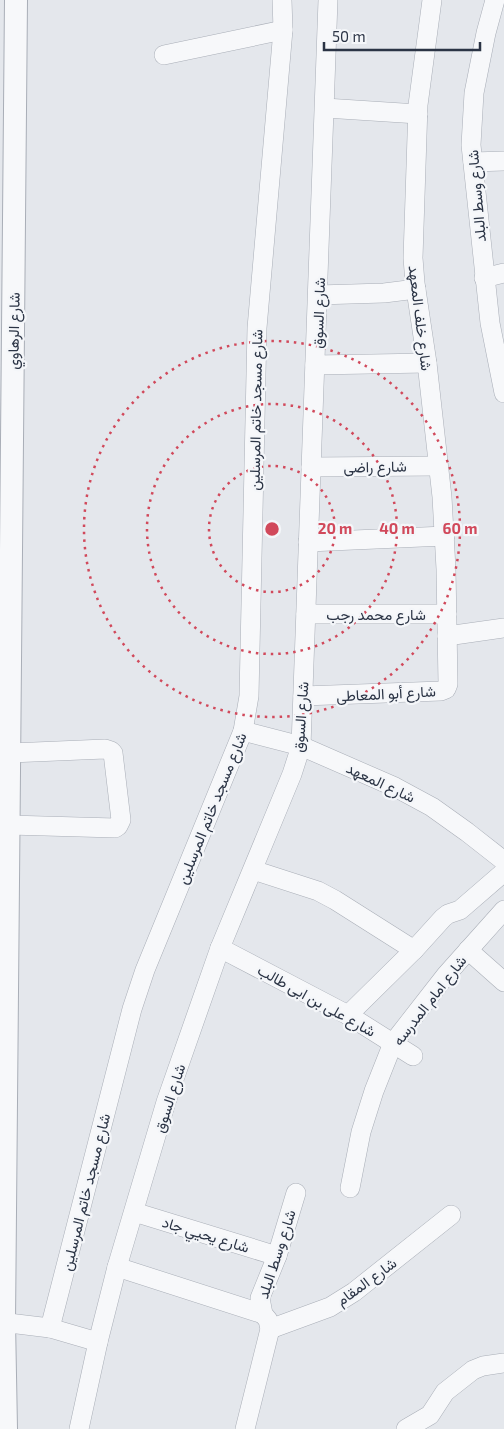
<svg xmlns="http://www.w3.org/2000/svg" width="504" height="1429" font-family="'Exo 2',Vazirmatn,sans-serif">
	<rect width="100%" height="100%" fill="#e4e7ec"/>
	<g fill="none" stroke-linecap="round" stroke-linejoin="round">
		<g stroke="#a9aeb7" stroke-width="20">
			<g id="minor">
				<polyline points="495,0 486,33 474,93 471,145 490,323 504,393"/>
				<polyline points="164,55 283,30"/>
				<polyline points="325,108 418,114"/>
				<polyline points="473,162 504,161"/>
				<polyline points="484,278 504,273"/>
				<polyline points="318,295 384,293 416,289"/>
				<polyline points="315,365 427,363"/>
				<polyline points="311,467 438,466"/>
				<polyline points="308,542 445,536"/>
				<polyline points="306,614 447,614"/>
				<polyline points="447,636 504,628"/>
				<polyline points="303,696 441,691 446,689 448,684 446,569 442,497 427,363 415,283 413,258 418,105 432,0"/>
				<polyline points="243,731 301,746 395,787 432,807 467,832 504,861"/>
				<polyline points="9,825 115,828 118,826 121,820 113,753 111,751 105,749 10,753"/>
				<polyline points="253,870 318,891 335,900 414,950"/>
				<polyline points="220,948 348,1015 413,1056"/>
				<polyline points="468,950 504,982"/>
				<polyline points="348,1015 414,950 443,918 448,914 460,910 504,872"/>
				<polyline points="350,1188 361,1132 374,1091 393,1043 446,975 504,910"/>
				<polyline points="134,1212 277,1256"/>
				<polyline points="117,1267 263,1314"/>
				<polyline points="0,1322 50,1328 98,1342"/>
				<polyline points="50,1328 132,1009 145,970 243,731 249,696 257,328 283,30 282,0"/>
				<polyline points="270,1329 330,1307 354,1292 451,1215"/>
				<polyline points="79,1429 98,1342 117,1267 166,1102 220,948 292,774 301,746 328,0"/>
				<polyline points="245,1429 270,1329 268,1320 263,1314 260,1298 277,1256 296,1193"/>
				<polyline points="406,1429 430,1415 445,1392 473,1370 483,1366 504,1363"/>
			</g>
		</g>
		<g stroke="#a9aeb7" stroke-width="24">
			<polyline id="tertiary" points="6,1429 4,1322 16,0"/>
		</g>
		<use href="#minor" stroke="#f7f8fa" stroke-width="19"/>
		<use href="#tertiary" stroke="#f7f8fa" stroke-width="22"/>
	</g>
	<g fill="none" stroke="#d1495b" stroke-width="2.5" stroke-dasharray="2.5 5">
		<circle cx="272" cy="529" r="63"/>
		<circle cx="272" cy="529" r="125"/>
		<circle cx="272" cy="529" r="188"/>
	</g>
	<g text-anchor="middle" dominant-baseline="central" stroke-width="4.5" stroke-linejoin="round" paint-order="stroke">
		<g font-size="15" fill="#2b3445" stroke="#f4f6f9">
			<text transform="translate(476 196) rotate(-95)">شارع وسط البلد</text>
			<text transform="translate(318 313) rotate(-88)">شارع السوق</text>
			<text transform="translate(421 318) rotate(83)">شارع خلف المعهد</text>
			<text transform="translate(13 331) rotate(-89)">شارع الرهاوي</text>
			<text transform="translate(255 410) rotate(-89)">شارع مسجد خاتم المرسلين</text>
			<text transform="translate(375 466) rotate(-1)">شارع راضى</text>
			<text x="376" y="614">شارع محمد رجب</text>
			<text transform="translate(386 693) rotate(-3)">شارع أبو المعاطى</text>
			<text transform="translate(300 717) rotate(-86)">شارع السوق</text>
			<text transform="translate(381 782) rotate(25)">شارع المعهد</text>
			<text transform="translate(211 808) rotate(-68)">شارع مسجد خاتم المرسلين</text>
			<text transform="translate(317 1000) rotate(29)">شارع على بن ابى طالب</text>
			<text transform="translate(429 1000) rotate(-52)">شارع امام المدرسه</text>
			<text transform="translate(169 1098) rotate(-72)">شارع السوق</text>
			<text transform="translate(85 1192) rotate(-76)">شارع مسجد خاتم المرسلين</text>
			<text transform="translate(206 1234) rotate(17)">شارع يحيي جاد</text>
			<text transform="translate(276 1254) rotate(-72)">شارع وسط البلد</text>
			<text transform="translate(366 1281) rotate(-36)">شارع المقام</text>
		</g>
	</g>
	<circle cx="272" cy="529" r="8" fill="#d1495b" stroke="#f4f6f9" stroke-width="2.5"/>
	<g font-size="15" text-anchor="middle" font-weight="bold" fill="#d1495b" stroke="#f4f6f9" stroke-width="4.5" stroke-linejoin="round" paint-order="stroke">
		<text x="335" y="534">20 m</text>
		<text x="397" y="534">40 m</text>
		<text x="460" y="534">60 m</text>
	</g>
	<path d="M324 42v8h156v-8" fill="none" stroke="#2b3445" stroke-width="2.5"/>
	<text x="332" y="42" font-size="15" fill="#2b3445" stroke="#f4f6f9" stroke-width="4" paint-order="stroke">50 m</text>
</svg>
